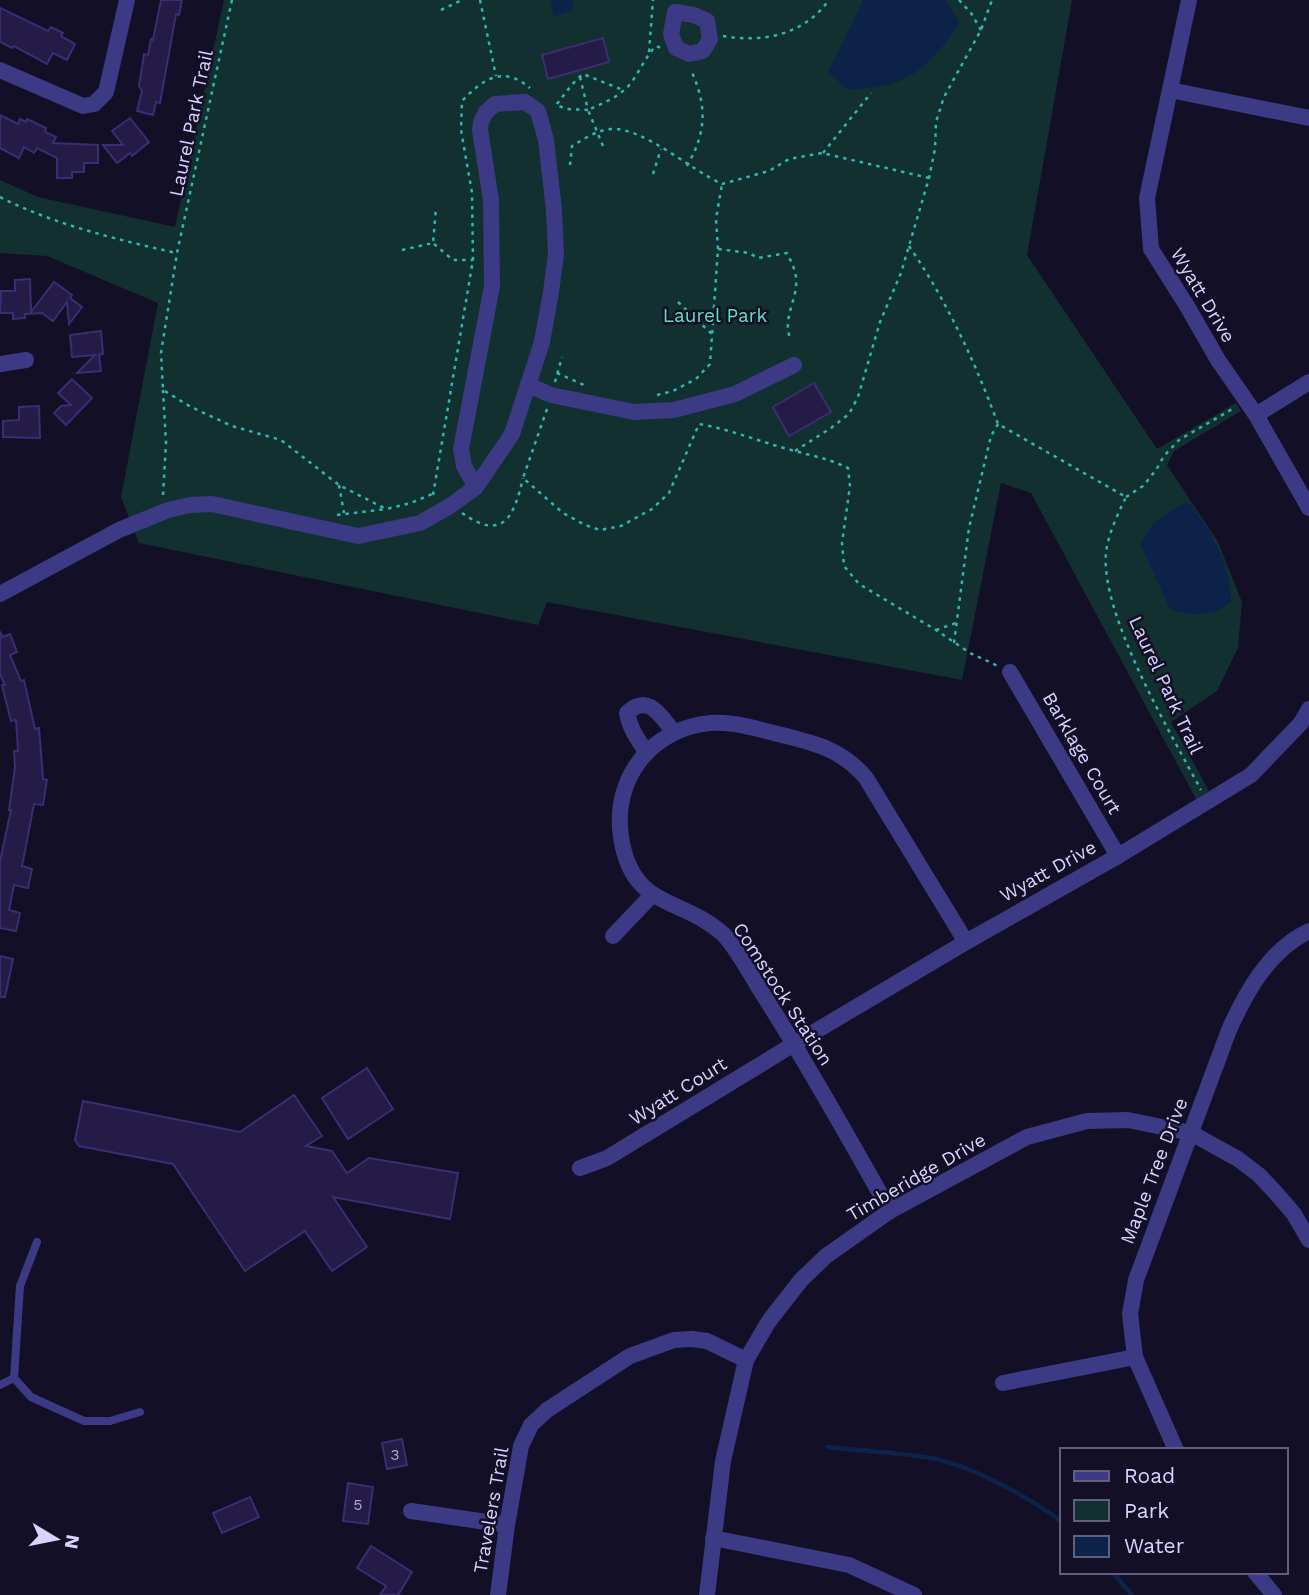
<svg xmlns="http://www.w3.org/2000/svg" width="1309" height="1595" font-family="'Work Sans',sans-serif">
	<rect width="100%" height="100%" fill="#130f26"/>
	<polygon fill="#12302f" points="224,0 1072,0 1027,255 1157,449 1236,403 1241,411 1174,451 1167,465 1218,542 1242,602 1238,648 1217,691 1171,722 1209,791 1196,799 1031,493 1001,483 962,680 547,602 538,625 139,543 121,497 158,303 47,256 0,253 0,180 38,197 175,227"/>
	<g fill="#0c2248">
		<polygon points="550,0 573,0 573,10 554,16"/>
		<path d="M 863,0 L 946,0 L 959,23 C 942,49 923,75 891,84 C 878,88 862,88 848,90 L 828,72 Z"/>
		<path d="M 1186,503 L 1190,504 C 1212,532 1231,566 1231,602 C 1215,617 1190,616 1170,609 L 1141,546 C 1145,525 1168,511 1186,503 Z"/>
	</g>
	<g fill="none" stroke-linecap="round" stroke-linejoin="round">
		<g stroke="#0c2248" stroke-width="4.5">
			<path d="M 828,1447 C 862,1451 897,1452 931,1458 C 970,1465 1031,1498 1062,1522"/>
			<polyline points="1112,1572 1132,1595"/>
		</g>
	</g>
	<g fill="#241b47" stroke="#3b2d73" stroke-width="2">
		<polygon points="161,0 182,0 179,15 176,14 160,103 156,102 153,115 137,111 142,91 139,86 144,54 148,55 151,39 153,40"/>
		<polygon points="0,8 48,31 51,27 63,33 61,36 75,44 67,60 53,53 47,64 14,46 12,48 0,42"/>
		<polygon points="603,38 609,62 548,79 542,55"/>
		<polygon points="0,115 18,124 20,119 26,122 27,119 46,128 45,132 56,137 53,143 98,145 98,163 84,163 84,172 72,172 72,178 57,178 57,158 37,148 34,153 24,147 19,158 0,148"/>
		<polygon points="130,118 149,142 132,156 130,153 117,163 103,145 123,145 112,131"/>
		<polygon points="30,279 31,312 54,282 72,295 70,298 82,307 69,324 67,302 53,321 42,313 25,314 25,318 13,319 13,313 0,313 1,291 15,291 15,280"/>
		<polygon points="101,331 103,354 99,355 101,371 77,373 95,355 72,357 70,335"/>
		<polygon points="72,379 92,398 66,425 54,413 61,406 71,405 58,393"/>
		<polygon points="814,383 831,412 789,436 773,407"/>
		<polygon points="39,406 40,438 3,437 3,421 19,420 19,407"/>
		<polygon points="0,632 3,637 10,634 17,652 10,655 21,681 24,680 35,729 39,728 43,779 47,780 43,805 34,804 22,866 32,869 28,888 14,885 9,910 20,913 16,931 0,928 0,861 11,810 9,810 15,767 14,751 18,751 16,720 11,721 2,685 5,685 0,674"/>
		<polygon points="0,956 13,959 5,997 0,997"/>
		<polygon points="367,1068 393,1109 348,1139 322,1098"/>
		<polygon points="294,1095 322,1136 306,1146 332,1151 347,1173 369,1158 458,1173 450,1219 333,1197 367,1247 332,1271 305,1231 245,1271 173,1164 79,1146 75,1140 83,1101 240,1132"/>
		<polygon points="402,1439 407,1465 387,1469 382,1443"/>
		<polygon points="348,1483 373,1487 368,1524 343,1521"/>
		<polygon points="250,1497 259,1517 222,1533 213,1513"/>
		<polygon points="371,1546 412,1572 398,1595 380,1595 386,1586 357,1568"/>
	</g>
	<g fill="none" stroke-linecap="round" stroke-linejoin="round">
		<g stroke="#2fb8b0" stroke-width="2.5" stroke-dasharray="3.5 5" stroke-linecap="butt">
			<polyline points="232,0 177,253 161,353 163,390 191,407 232,426 281,440 339,485 386,509 411,503 432,494"/>
			<polyline points="480,0 496,76"/>
			<polyline points="959,0 971,13 981,30"/>
			<polyline points="441,10 462,0"/>
			<path d="M 723,36 C 763,43 804,35 829,0"/>
			<polyline points="649,52 653,0"/>
			<path d="M 580,77 L 588,110 L 567,109 L 556,105 C 565,94 572,83 583,74 L 623,90"/>
			<path d="M 603,146 L 588,110 C 603,103 620,97 631,83 C 640,71 645,57 656,46 L 661,48"/>
			<polyline points="823,153 871,93"/>
			<path d="M 570,165 L 572,146 C 584,139 597,130 611,129 C 643,127 691,170 722,184 L 769,171 L 789,159 L 822,153 L 929,178"/>
			<path d="M 687,166 C 707,131 707,106 691,70"/>
			<polyline points="653,174 661,149"/>
			<path d="M 0,197 C 55,225 116,239 176,253"/>
			<polyline points="434,244 453,260 473,260"/>
			<path d="M 909,246 C 947,301 975,362 998,424 L 1126,497 C 1118,514 1108,534 1106,553 C 1100,614 1171,734 1201,790"/>
			<polyline points="718,249 716,219 722,184"/>
			<polyline points="402,250 433,243 436,208"/>
			<polyline points="678,302 713,335"/>
			<polyline points="557,373 586,386"/>
			<polyline points="555,382 562,357"/>
			<path d="M 657,395 L 673,391 L 696,379 L 710,364 L 718,249 L 749,253 L 758,258 L 787,253 C 791,262 796,270 796,279 C 798,300 781,319 791,340"/>
			<path d="M 547,409 L 523,478 L 563,513 L 585,525 L 600,530 L 621,526 L 652,509 L 669,493 L 699,424 C 733,430 763,443 795,451 C 816,457 827,458 848,468 L 850,486 L 842,543 L 844,566 L 859,584 L 936,630 L 970,653 L 998,666"/>
			<polyline points="795,451 831,428 849,414 858,397 880,322 901,273 929,178 935,149 936,122 944,97 981,30 992,0"/>
			<polyline points="339,485 344,513"/>
			<polyline points="163,495 166,443 163,390"/>
			<path d="M 433,495 L 473,260 L 472,193 L 461,130 L 462,101 C 483,79 503,65 530,88"/>
			<polyline points="1126,497 1143,486 1156,470 1164,456 1179,440 1234,408"/>
			<path d="M 462,513 C 503,542 514,517 523,478"/>
			<polyline points="337,515 386,509"/>
			<polyline points="936,630 956,623"/>
			<polyline points="954,643 969,528 991,436 998,424"/>
		</g>
		<g stroke="#3d3a85" stroke-width="8">
			<polyline points="37,1242 20,1286 14,1378 31,1397 84,1421 110,1421 140,1412"/>
			<polyline points="0,1385 14,1378"/>
		</g>
		<g stroke="#3d3a85" stroke-width="16">
			<polyline points="1189,0 1147,198 1151,249 1187,306 1218,360 1256,415 1309,508"/>
			<polygon points="675,12 694,15 707,21 710,39 703,51 689,54 676,48 671,34"/>
			<polyline points="0,70 83,106 94,104 106,92 127,0"/>
			<polyline points="1170,90 1309,118"/>
			<polyline points="0,364 26,360"/>
			<polyline points="528,385 551,395 634,412 674,410 735,394 794,365"/>
			<polyline points="1256,415 1309,382"/>
			<polyline points="0,594 119,530 168,510 190,505 212,504 358,536 420,523 450,506 476,487 512,434 542,342 551,292 556,254 554,210 546,140 538,111 525,102 495,104 486,112 481,122 480,130 491,200 492,286 461,449 464,466 476,487"/>
			<polyline points="1010,672 1118,856"/>
			<path d="M 647,753 C 638,740 630,729 627,713 C 648,693 660,715 673,731"/>
			<polyline points="613,936 652,895"/>
			<polyline points="580,1168 607,1158 794,1044 966,942 1118,856 1251,775 1301,723 1309,709"/>
			<path d="M 890,1211 C 849,1139 809,1066 764,996 C 752,978 738,949 723,934 C 681,896 632,910 621,837 C 612,778 652,728 711,723 C 734,721 756,729 778,734 C 814,743 842,749 866,778 L 966,942"/>
			<polyline points="1003,1383 1135,1357"/>
			<path d="M 1176,1450 L 1135,1357 L 1130,1314 L 1136,1280 L 1229,1030 C 1246,992 1269,950 1309,931"/>
			<polyline points="411,1511 507,1525"/>
			<polyline points="713,1538 849,1565 914,1595"/>
			<polyline points="1255,1572 1274,1595"/>
			<polyline points="498,1595 507,1525 521,1446 531,1425 547,1410 630,1356 674,1340 692,1339 707,1341 746,1360"/>
			<polyline points="707,1595 723,1461 746,1360 769,1321 801,1280 826,1256 890,1211 1027,1137 1087,1121 1128,1120 1191,1133 1238,1159 1259,1175 1275,1192 1294,1214 1309,1240"/>
		</g>
	</g>
	<g text-anchor="middle" dominant-baseline="central" stroke-width="5" stroke-linejoin="round" paint-order="stroke">
		<g font-size="16" fill="#aca6d1">
			<text x="395" y="1454">3</text>
			<text x="358" y="1504">5</text>
		</g>
		<g font-size="19" fill="#d9d4ff" stroke="#130f26">
			<text transform="translate(191 123) rotate(-78)">Laurel Park Trail</text>
			<text transform="translate(1203 295) rotate(59)">Wyatt Drive</text>
			<text transform="translate(1166 685) rotate(65)">Laurel Park Trail</text>
			<text transform="translate(1082 753) rotate(60)">Barklage Court</text>
			<text transform="translate(1048 871) rotate(-29)">Wyatt Drive</text>
			<text transform="translate(783 994) rotate(57)">Comstock Station</text>
			<text transform="translate(678 1091) rotate(-32)">Wyatt Court</text>
			<text transform="translate(1154 1171) rotate(-69)">Maple Tree Drive</text>
			<text transform="translate(916 1177) rotate(-30)">Timberidge Drive</text>
			<text transform="translate(491 1510) rotate(-80)">Travelers Trail</text>
		</g>
		<g font-size="19" fill="#5fe0c0" stroke="#130f26">
			<text x="715" y="315">Laurel Park</text>
		</g>
	</g>
	<rect x="1060" y="1448" width="228" height="126" fill="#130f26" stroke="#625e7d" stroke-width="2"/>
	<rect x="1074" y="1471" width="35" height="10" fill="#3d3a85" stroke="#625e7d" stroke-width="2"/>
	<text x="1124" y="1483" font-size="21" fill="#d9d4ff">Road</text>
	<rect x="1074" y="1500" width="35" height="21" fill="#12302f" stroke="#625e7d" stroke-width="2"/>
	<text x="1124" y="1518" font-size="21" fill="#d9d4ff">Park</text>
	<rect x="1074" y="1536" width="35" height="21" fill="#0c2248" stroke="#625e7d" stroke-width="2"/>
	<text x="1124" y="1553" font-size="21" fill="#d9d4ff">Water</text>
	<g transform="translate(56 1539) rotate(100)" stroke="#130f26" stroke-width="5" paint-order="stroke">
	<path d="M0-5L12 26L0 18L-12 26Z" fill="#d9d4ff"/>
	<text y="-10" font-size="19" font-weight="bold" text-anchor="middle" fill="#d9d4ff">N</text>
	</g>
</svg>
